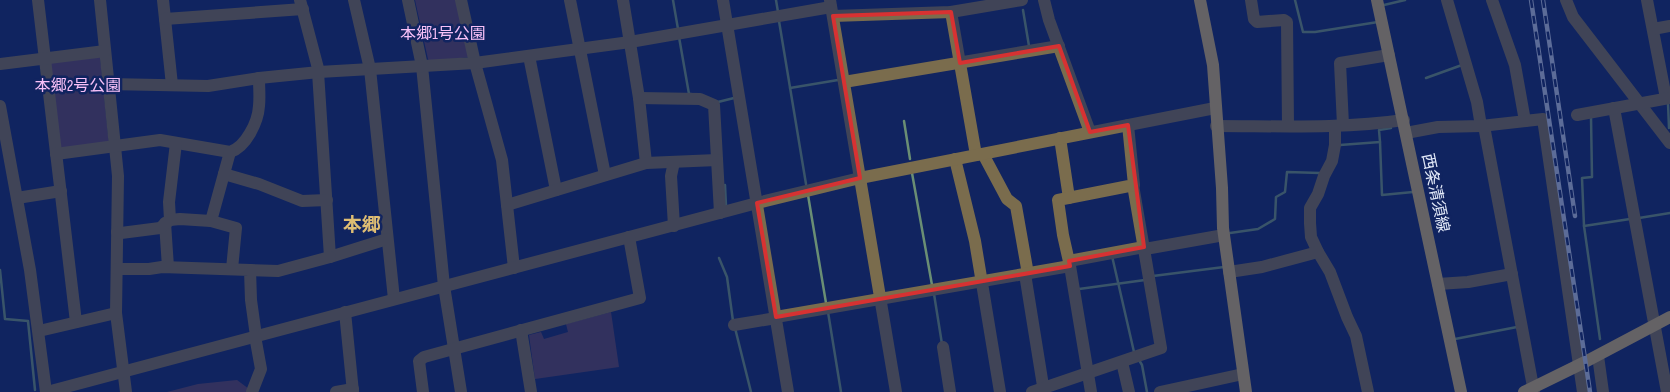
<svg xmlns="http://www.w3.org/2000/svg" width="1670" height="392" font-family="'Sofia Sans Condensed','Noto Sans JP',sans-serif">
	<rect width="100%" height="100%" fill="#112460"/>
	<g fill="#5c425c">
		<polygon points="415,0 457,0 469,57 430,62 428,59"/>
		<polygon points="100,57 109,145 61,150 50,63"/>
		<polygon points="611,312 619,367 535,379 529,335 541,332 544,339 568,332 566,324"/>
		<polygon points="237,380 249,389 249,392 167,392 198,384"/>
	</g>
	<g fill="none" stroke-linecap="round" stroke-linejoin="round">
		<g stroke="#6a8e74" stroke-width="2.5">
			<polyline points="673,0 678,29"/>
			<polyline points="776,0 778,12"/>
			<polyline points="1295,0 1303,32 1315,32 1378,22"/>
			<polyline points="1384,5 1405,0"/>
			<polyline points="1023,10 1029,46"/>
			<polyline points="779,21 806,184"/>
			<polyline points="679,37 689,94 691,94"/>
			<polyline points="1426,78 1462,65"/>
			<polyline points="790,88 838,80"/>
			<polyline points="718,102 734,98"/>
			<polyline points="1668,103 1669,128"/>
			<polyline points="904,121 910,159"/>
			<polyline points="1380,142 1382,195 1413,192"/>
			<polyline points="1340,145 1380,142 1379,130 1391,128"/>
			<polyline points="912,173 932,285"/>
			<polyline points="725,185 726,206"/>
			<polyline points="808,195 826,303"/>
			<polyline points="1639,218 1670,213"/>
			<polyline points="1584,226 1582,178 1592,177 1591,117"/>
			<polyline points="1230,233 1258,229 1275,219 1276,197 1285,192 1287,172 1320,173"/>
			<polyline points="1112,256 1134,352"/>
			<polyline points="719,258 727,277 733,321"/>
			<polyline points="0,270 5,319 28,321 35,390"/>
			<polyline points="1153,276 1224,267"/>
			<polyline points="1079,289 1145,280"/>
			<polyline points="934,294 942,344"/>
			<polyline points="828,312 841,392"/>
			<polyline points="735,328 751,392"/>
			<polyline points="1455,339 1517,327"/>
			<polyline points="1600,339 1584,226 1630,219"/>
			<polyline points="1139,360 1142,365 1147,392"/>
		</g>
		<g stroke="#7a6c4d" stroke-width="12">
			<polyline points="38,0 76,322"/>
			<polyline points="100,0 118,176 116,313 126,392"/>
			<polyline points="163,0 172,85"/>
			<polyline points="300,0 319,72"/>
			<polyline points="354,0 370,69 394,299"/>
			<polyline points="408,0 422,66 444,286 461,392"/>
			<polyline points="461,0 475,63 502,160 514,268"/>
			<polyline points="570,0 605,175"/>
			<polyline points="623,0 639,98 646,163"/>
			<polyline points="723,0 788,392"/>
			<polyline points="830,0 896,392"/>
			<polyline points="1044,0 1049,20 1090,132"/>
			<polyline points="1251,0 1254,19 1257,22 1284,20 1287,22 1288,126"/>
			<polyline points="1447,0 1477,102 1481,126"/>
			<polyline points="1492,0 1515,65 1525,121"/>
			<polyline points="1566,0 1573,17 1670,143"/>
			<polyline points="1647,0 1666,98"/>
			<polyline points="951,12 976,155"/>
			<polyline points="833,16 951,12 1022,0"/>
			<polyline points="165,19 303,9"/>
			<polyline points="1653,29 1670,26"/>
			<polyline points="529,56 556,190"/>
			<polyline points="0,64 105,51"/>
			<polyline points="318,72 330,257 387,239"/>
			<polyline points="844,82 1059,46"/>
			<polyline points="108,84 208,86 259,78 319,72 475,63 630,42 831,7"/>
			<polyline points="639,98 700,99 714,105 720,213"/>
			<polyline points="0,106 30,270 46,392"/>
			<polyline points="1614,108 1667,392"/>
			<polyline points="1577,115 1670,98"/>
			<polyline points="1343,125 1340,63 1389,55"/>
			<path d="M 1216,126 C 1279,126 1342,129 1404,120"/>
			<polyline points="1335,126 1335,145 1332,161 1324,176 1318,194 1310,208 1310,223 1311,237 1318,252 1330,272 1347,317 1356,336 1368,392"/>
			<polyline points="1484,126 1534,392"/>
			<polyline points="1406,133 1438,127 1481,126 1543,119 1583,392"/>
			<polyline points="1060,138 1069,198"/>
			<path d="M 56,154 L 160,140 L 230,152 C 246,147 258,122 259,106 C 260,97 259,88 259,78"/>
			<polyline points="983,154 1007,199 1016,206 1028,274"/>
			<polyline points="955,159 975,241 1000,392"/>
			<polyline points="224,174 259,184 302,201 327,200"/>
			<polyline points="17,198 61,191"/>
			<polyline points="507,205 646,163 717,160"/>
			<polyline points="170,220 169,202 176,143"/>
			<polyline points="211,221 230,152"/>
			<polyline points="165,223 168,267"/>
			<polyline points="674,226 671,176 674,162"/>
			<polyline points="117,232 121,233 160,228 170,220 180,219 211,221 236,228 232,269"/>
			<polyline points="1145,249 1224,235"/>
			<polyline points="1069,261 1144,247"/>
			<polyline points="117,269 149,269 162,267 250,270 251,300 256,336"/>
			<polyline points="250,270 278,271 330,257"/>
			<polyline points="1229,272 1262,267 1318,252"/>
			<polyline points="1025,274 1044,392"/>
			<polyline points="1438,284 1468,282 1512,274"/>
			<polyline points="345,312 353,392"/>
			<polyline points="776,317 1070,266"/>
			<polyline points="734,325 776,318"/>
			<polyline points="521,330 531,392"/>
			<polyline points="39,331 116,313"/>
			<polyline points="943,347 950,392"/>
			<polyline points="1598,356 1603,392"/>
			<polyline points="1122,362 1129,392"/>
			<polyline points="47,392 757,203 860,178 1215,108"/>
			<polyline points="252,392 261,369 255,336"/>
			<polyline points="336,392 353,389"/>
			<polyline points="423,392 419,361 424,357 640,298 629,237"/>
			<polyline points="1032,392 1161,348 1133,185"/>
			<polyline points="1091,392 1070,266 1063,235 1058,200 1134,185 1128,125"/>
			<polyline points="1160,392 1243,374"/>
		</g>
		<g stroke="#caad6a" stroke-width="12">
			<polyline points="1200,0 1213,65 1222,188 1223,228 1246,392"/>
			<polyline points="1377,0 1461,392"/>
			<polyline points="1524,392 1585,362 1670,317"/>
		</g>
		<g stroke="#b9c3db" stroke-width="4.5">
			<g id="rail">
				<polyline points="1531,0 1590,392"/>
				<polyline points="1543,0 1575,216"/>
			</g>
		</g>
		<use href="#rail" stroke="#112460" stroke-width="2.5" stroke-dasharray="8" stroke-linecap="butt"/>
	</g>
	<path d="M0 0H1670V392H0ZM 951,12 L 960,63 L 1059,46 L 1090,132 L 1128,125 L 1144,247 L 1069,261 L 1070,266 L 776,317 L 757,203 L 860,178 L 833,16 Z" fill="#112460" fill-opacity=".55" fill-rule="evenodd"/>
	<path fill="none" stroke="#d73232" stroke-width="4" stroke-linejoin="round" d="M 951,12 L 960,63 L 1059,46 L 1090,132 L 1128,125 L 1144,247 L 1069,261 L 1070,266 L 776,317 L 757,203 L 860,178 L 833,16 Z"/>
	<g text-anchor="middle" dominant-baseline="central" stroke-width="5" stroke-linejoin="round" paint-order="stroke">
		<g font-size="16" fill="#f7c0f7" stroke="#112460">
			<text x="443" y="34">本郷1号公園</text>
			<text x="78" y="86">本郷2号公園</text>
		</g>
		<g font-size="16" fill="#e3eaf9" stroke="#112460">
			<text transform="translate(1435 193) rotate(78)">西条清須線</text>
		</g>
		<g font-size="19" font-weight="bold" fill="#debd73" stroke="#112460">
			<text x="362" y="225">本郷</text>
		</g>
	</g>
</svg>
